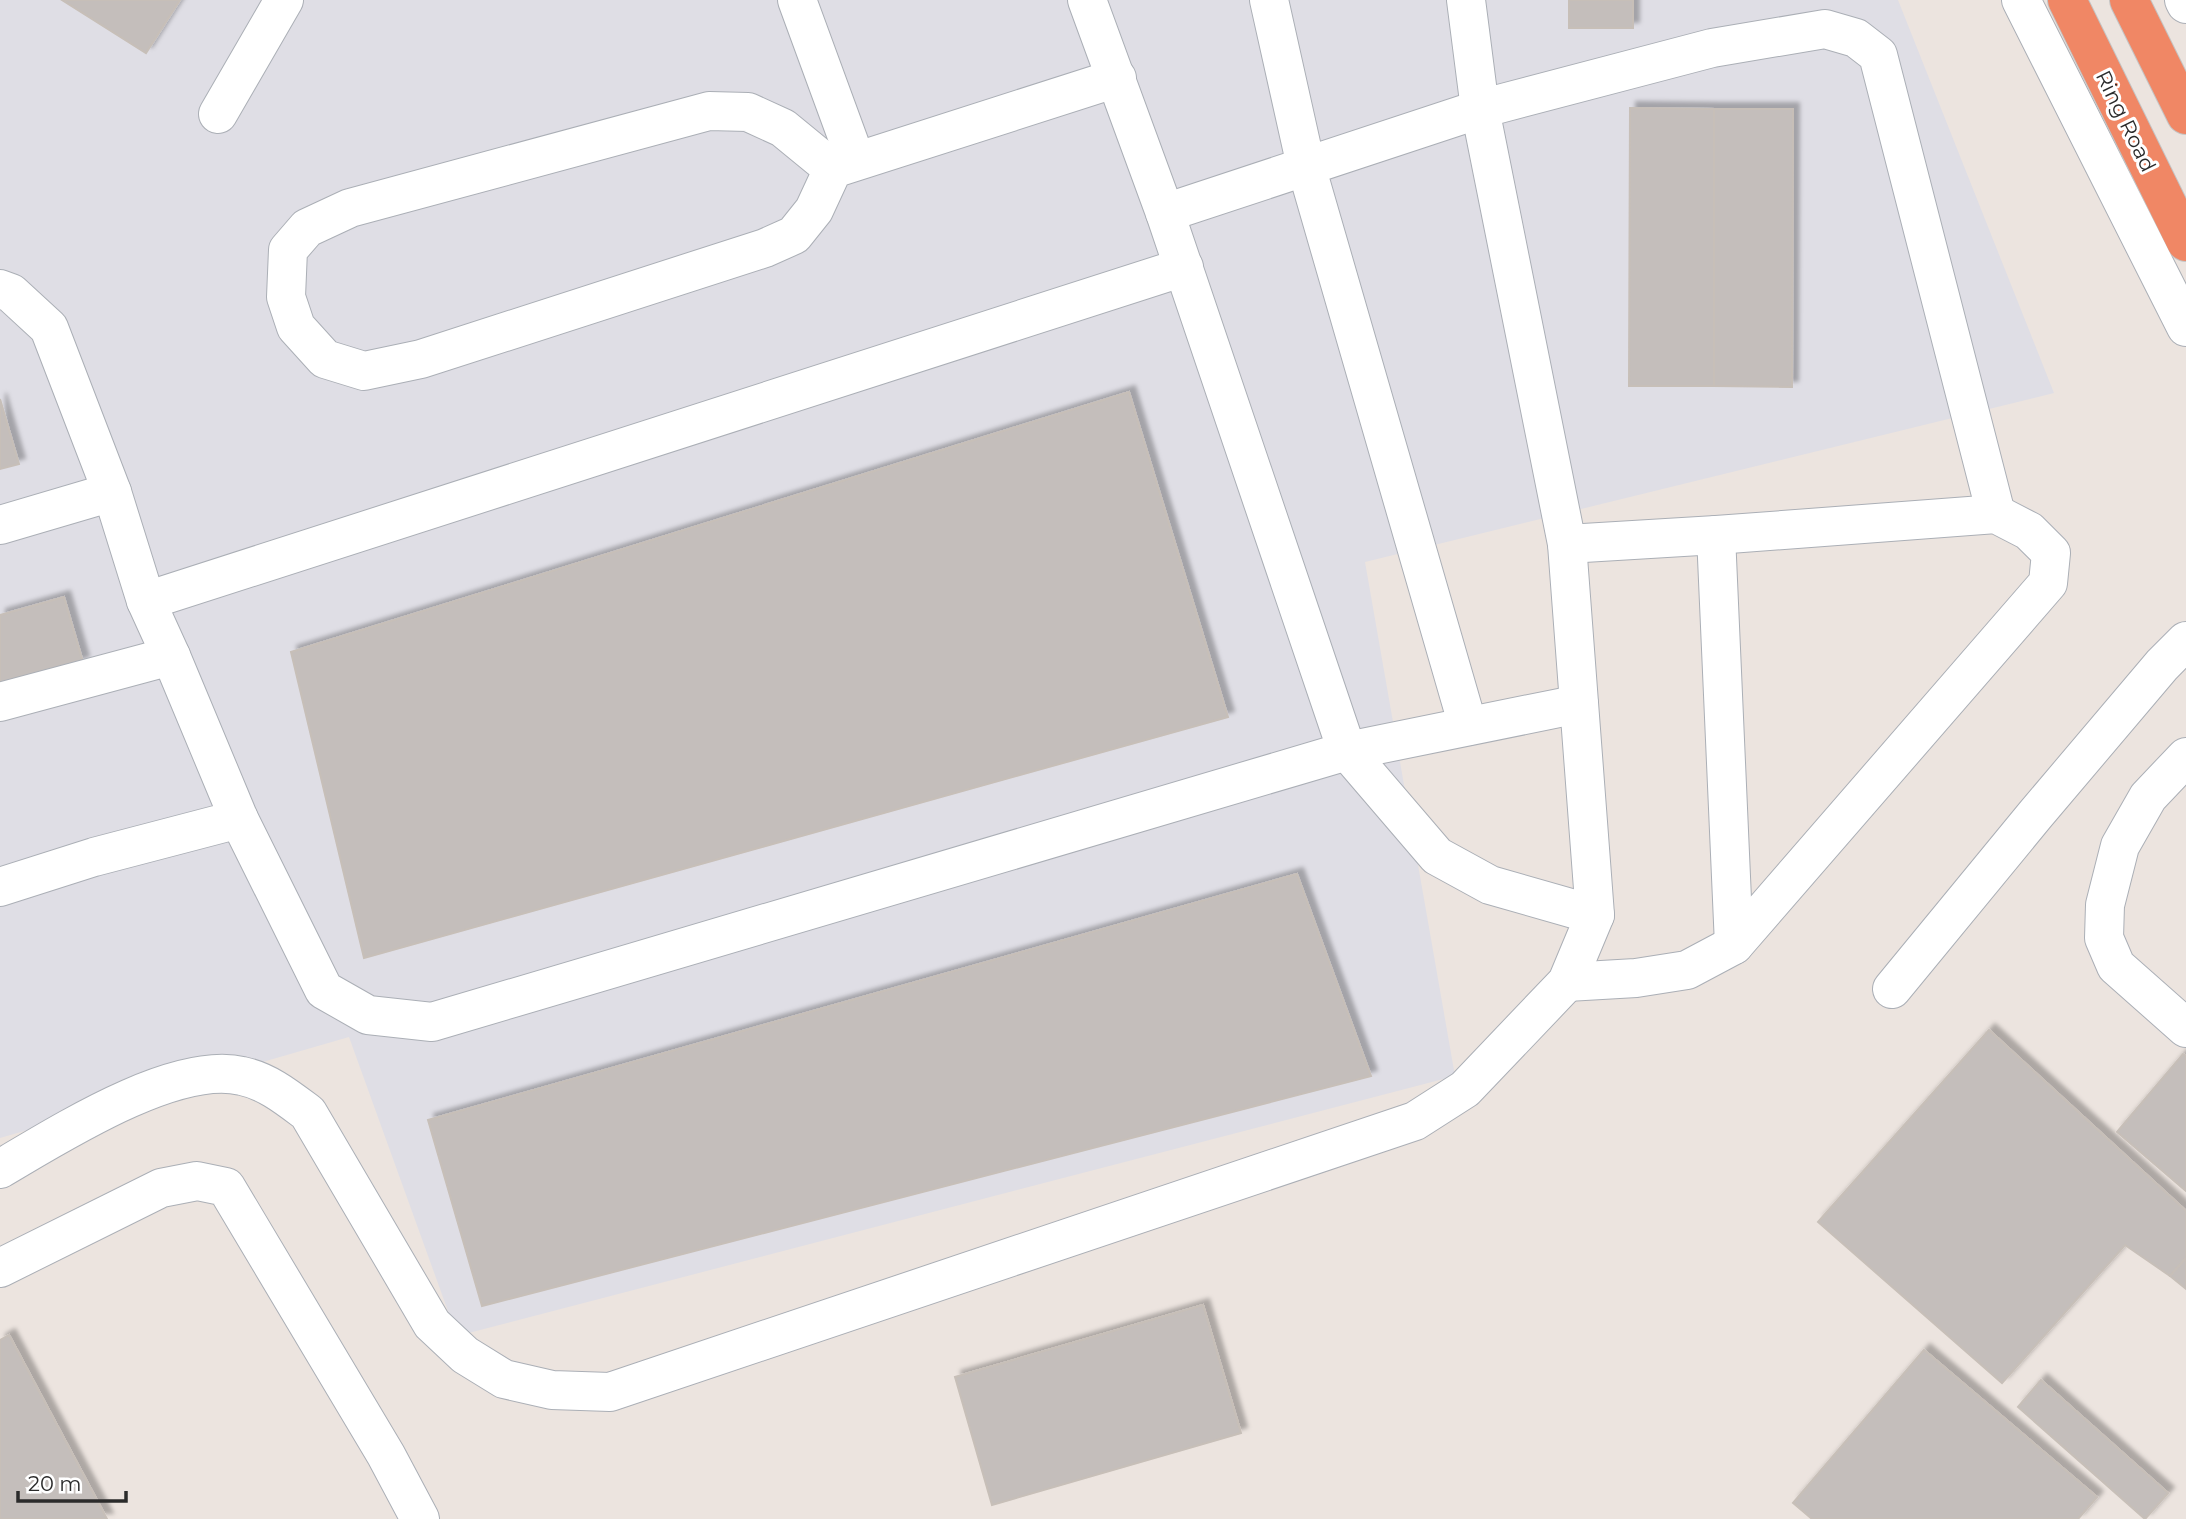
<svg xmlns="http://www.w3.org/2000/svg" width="2186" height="1519" font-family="Montserrat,sans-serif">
	<defs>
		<filter id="shadow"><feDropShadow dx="6" dy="-6" stdDeviation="2" flood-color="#0004"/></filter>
	</defs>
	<rect width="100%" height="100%" fill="#ece4df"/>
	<polygon fill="#dfdee5" points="0,0 1898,0 2054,393 1365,562 1455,1076 457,1336 349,1037 0,1138"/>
	<g fill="#c4bebb" stroke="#c7bfb8" stroke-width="2" filter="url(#shadow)">
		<polygon points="62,0 180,0 146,53"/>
		<rect x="1569" y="0" width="64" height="28"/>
		<polygon points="1630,108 1714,109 1714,386 1629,386"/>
		<polygon points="1714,109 1793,109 1792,387 1714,386"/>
		<polygon points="1129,392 1228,717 364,958 291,652"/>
		<polygon points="0,399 19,464 0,469"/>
		<polygon points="64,597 83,662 0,686 0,615"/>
		<polygon points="1297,874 1371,1076 482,1306 428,1120"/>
		<polygon points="1989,1030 2186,1211 2186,1258 2170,1276 2125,1245 2002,1383 1818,1222"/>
		<polygon points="2183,1054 2186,1056 2186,1191 2117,1132"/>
		<polygon points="2186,1258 2186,1289 2170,1276"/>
		<polygon points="1203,1305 1241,1433 992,1505 955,1377"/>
		<polygon points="9,1335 107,1519 0,1519 0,1340"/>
		<polygon points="1924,1350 2097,1497 2078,1519 1812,1519 1793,1503"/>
		<polygon points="2041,1380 2168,1493 2145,1519 2018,1407"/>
	</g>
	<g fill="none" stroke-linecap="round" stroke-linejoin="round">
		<g stroke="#abafb6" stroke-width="40">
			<g id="minor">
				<polyline points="797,0 856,161"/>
				<polyline points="1087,0 1165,213 1347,751 1437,856 1490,885 1595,915"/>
				<polyline points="1269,0 1306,166 1468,726"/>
				<polyline points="2021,0 2186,327"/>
				<polyline points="2184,0 2186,4"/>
				<polyline points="218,114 284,0"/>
				<polyline points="833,169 783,128 748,112 709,111 350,208 307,228 288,250 286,297 296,327 325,359 364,371 421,359 765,248 794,235 814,210 833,169 1117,78"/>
				<polyline points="1165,213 1480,109 1712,48 1825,29 1856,38 1878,55 1996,514"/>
				<polyline points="0,289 11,293 49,328 112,492 146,601 171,656 239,819 94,857 0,887"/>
				<polyline points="0,525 112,492"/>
				<polyline points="1716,535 1734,945"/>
				<polyline points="1567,544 1716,535 1996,514 2029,531 2051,553 2048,583 1734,945 1687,970 1636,978 1567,982"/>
				<polyline points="146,601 1184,267"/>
				<polyline points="0,702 171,656"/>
				<polyline points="2186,757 2148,797 2120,846 2105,905 2104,938 2116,966 2186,1028"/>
				<polyline points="239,819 324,990 368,1015 432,1022 1347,751 1579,704"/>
				<polyline points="1892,989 2035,815 2162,665 2186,641"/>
				<path d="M 0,1169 C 58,1135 175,1060 242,1076 C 267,1081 288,1098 308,1113 L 432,1324 L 465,1355 L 504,1379 L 552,1390 L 610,1392 L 1415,1121 L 1465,1089 L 1567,982 L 1595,915 L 1567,544 L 1480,109 L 1466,0"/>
				<polyline points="0,1268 161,1188 197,1181 226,1187 386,1455 420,1519"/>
			</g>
		</g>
		<g stroke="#c4c4c4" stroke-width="40">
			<g id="highway">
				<polyline points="2067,0 2186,242"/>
				<polyline points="2129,0 2186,115"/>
			</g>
		</g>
		<use href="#minor" stroke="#fff" stroke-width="38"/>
		<use href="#highway" stroke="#f08765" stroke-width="38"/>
	</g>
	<g text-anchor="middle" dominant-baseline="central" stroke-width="6" stroke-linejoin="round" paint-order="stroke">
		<g font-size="21" fill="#2b2b2b" stroke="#fff">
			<text transform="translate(2126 121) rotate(64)">Ring Road</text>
		</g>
	</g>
	<path d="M18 1491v10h108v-10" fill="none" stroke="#2b2b2b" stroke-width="3.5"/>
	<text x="28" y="1491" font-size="21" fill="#2b2b2b" stroke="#ffffff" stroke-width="5" paint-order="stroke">20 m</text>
</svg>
